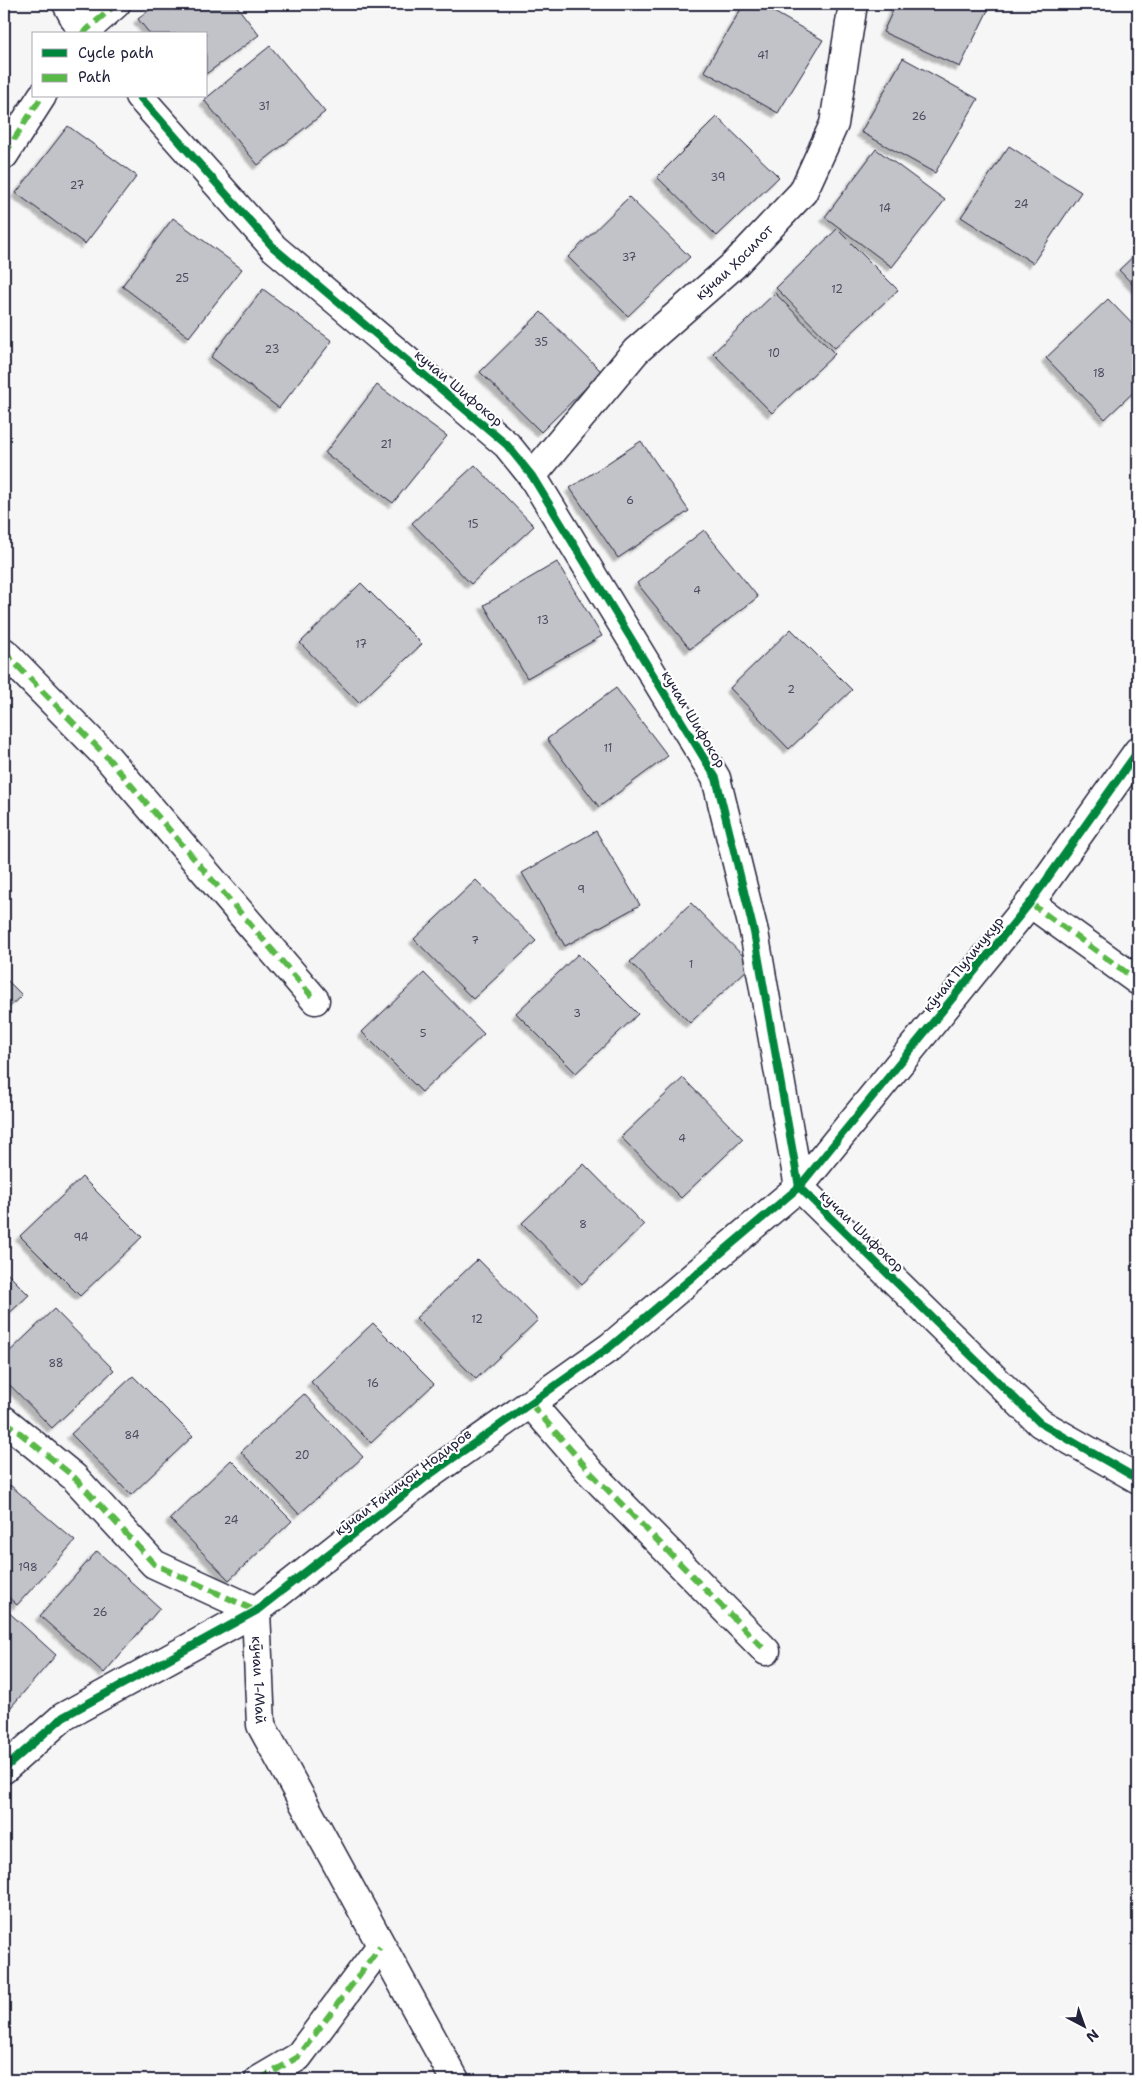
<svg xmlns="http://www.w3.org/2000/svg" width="1142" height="2084" font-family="'Shantell Sans',sans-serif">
	<defs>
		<filter id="shadow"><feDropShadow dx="-4.5" dy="4.5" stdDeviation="1" flood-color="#0004"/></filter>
	</defs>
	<rect width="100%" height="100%" fill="#f6f6f7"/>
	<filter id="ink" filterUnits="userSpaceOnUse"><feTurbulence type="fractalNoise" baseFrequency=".02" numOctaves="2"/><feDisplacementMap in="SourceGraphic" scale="10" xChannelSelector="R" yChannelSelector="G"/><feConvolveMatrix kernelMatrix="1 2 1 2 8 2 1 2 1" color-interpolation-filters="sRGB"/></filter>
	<g filter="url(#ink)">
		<g fill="#c2c2c9" stroke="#22223b" filter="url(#shadow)">
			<polygon points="157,4 235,4 259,35 206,74 206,34 150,34 138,19"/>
			<polygon points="744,4 760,4 823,40 778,113 704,71"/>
			<polygon points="896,4 991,4 960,67 883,32"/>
			<polygon points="270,46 325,112 258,165 204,100"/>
			<polygon points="903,58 978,99 935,173 861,132"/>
			<polygon points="717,117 779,177 717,236 657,177"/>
			<polygon points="68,126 137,176 85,244 16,193"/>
			<polygon points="1009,146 1081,192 1033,263 961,217"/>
			<polygon points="876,149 945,200 892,267 825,217"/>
			<polygon points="629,197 690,257 628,316 568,257"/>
			<polygon points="173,218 242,269 189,337 122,286"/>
			<polygon points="837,229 898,290 835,348 776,288"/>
			<polygon points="1138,252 1138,290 1119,270"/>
			<polygon points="263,289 332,341 279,408 211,357"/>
			<polygon points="775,293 835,354 772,413 713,353"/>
			<polygon points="1108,299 1138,330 1138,388 1105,419 1046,358"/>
			<polygon points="541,312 602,372 541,432 480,372"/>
			<polygon points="377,385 447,436 393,503 325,453"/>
			<polygon points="641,441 689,511 618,558 570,488"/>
			<polygon points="475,465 534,526 471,584 412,523"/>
			<polygon points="704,530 758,597 690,649 637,583"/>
			<polygon points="557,562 602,636 527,678 484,605"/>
			<polygon points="361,583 422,644 359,703 300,643"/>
			<polygon points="791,629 852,690 789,749 730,688"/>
			<polygon points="616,688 668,756 599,807 547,739"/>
			<polygon points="596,831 640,905 565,946 522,873"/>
			<polygon points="476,880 536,941 473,999 414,939"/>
			<polygon points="691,903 752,965 690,1023 630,962"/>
			<polygon points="578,954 638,1014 576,1073 516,1013"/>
			<polygon points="424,973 484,1034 422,1092 362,1032"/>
			<polygon points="4,977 22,995 4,1012"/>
			<polygon points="683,1078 743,1139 681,1198 621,1137"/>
			<polygon points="584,1164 644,1225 582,1284 522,1223"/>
			<polygon points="82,1177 142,1237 80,1296 20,1236"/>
			<polygon points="478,1259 538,1320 476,1379 416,1318"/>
			<polygon points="4,1270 29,1295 4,1318"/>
			<polygon points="54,1309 114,1370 52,1428 4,1379 4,1357"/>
			<polygon points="373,1323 434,1384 371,1443 311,1382"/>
			<polygon points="133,1376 193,1436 131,1495 71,1434"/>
			<polygon points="304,1394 363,1457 299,1514 241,1452"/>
			<polygon points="231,1460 292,1521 229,1580 170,1519"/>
			<polygon points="10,1485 75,1541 17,1605 4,1593 4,1492"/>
			<polygon points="97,1551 160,1608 104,1673 40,1616"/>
			<polygon points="4,1608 56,1655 4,1715"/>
		</g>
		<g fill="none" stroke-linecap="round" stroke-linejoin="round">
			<g stroke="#22223b" stroke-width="31">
				<g id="minor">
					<polyline points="82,34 116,4"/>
					<polyline points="4,155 42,96"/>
					<path id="s1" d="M 532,476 L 636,351 L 734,265 L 803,192 L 834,124 L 853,4"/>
					<polyline points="4,652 107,757 315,1000"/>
					<polyline points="1030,903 1138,981"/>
					<polyline points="799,1187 1040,1423 1138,1479"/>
					<polyline points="531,1404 591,1473 766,1651"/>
					<polyline points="4,1420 74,1477 154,1564 256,1611"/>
					<polyline points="259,2080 298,2057 380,1947"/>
				</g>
			</g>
			<g stroke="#22223b" stroke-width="31">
				<g id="tertiary">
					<polyline points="67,4 83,34"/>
					<polyline points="139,96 274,248 507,445 532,476 716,778 754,932 799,1187"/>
					<path id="s2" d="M 256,1611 L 261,1725 L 455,2080"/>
					<polyline points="4,1769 63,1717 256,1611 425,1478 610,1347 799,1187 1030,903 1138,751"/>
				</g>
			</g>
			<use href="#minor" stroke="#fff" stroke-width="28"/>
			<use href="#tertiary" stroke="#fff" stroke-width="28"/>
			<g stroke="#58b947" stroke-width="6" stroke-dasharray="12 6" stroke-linecap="butt">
				<polyline points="82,34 116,4"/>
				<polyline points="4,155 42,96"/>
				<polyline points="4,652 107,757 315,1000"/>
				<polyline points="1030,903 1138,981"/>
				<polyline points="531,1404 591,1473 766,1651"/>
				<polyline points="4,1420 74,1477 154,1564 256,1611"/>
				<polyline points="259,2080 298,2057 380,1947"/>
			</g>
			<g stroke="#fff" stroke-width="11">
				<g id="cycleway">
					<polyline points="139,96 274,248 507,445 532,476 716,778 754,932 799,1187 1040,1423 1138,1479"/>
					<polyline points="4,1769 63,1717 256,1611 425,1478 610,1347 799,1187 1030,903 1138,751"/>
				</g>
			</g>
			<use href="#cycleway" stroke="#00873e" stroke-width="8"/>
		</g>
	</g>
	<g text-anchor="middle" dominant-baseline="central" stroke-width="4.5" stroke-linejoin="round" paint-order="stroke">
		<g font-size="11" fill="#4a4a5e">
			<text x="763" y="55">41</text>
			<text x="264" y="106">31</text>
			<text x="919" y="116">26</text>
			<text x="718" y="177">39</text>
			<text x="77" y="185">27</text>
			<text x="1021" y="204">24</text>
			<text x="885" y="208">14</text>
			<text x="629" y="257">37</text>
			<text x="182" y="278">25</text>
			<text x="837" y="289">12</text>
			<text x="541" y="342">35</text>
			<text x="272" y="349">23</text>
			<text x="774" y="353">10</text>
			<text x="1099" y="373">18</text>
			<text x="386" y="444">21</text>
			<text x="630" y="500">6</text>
			<text x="473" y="524">15</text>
			<text x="697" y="590">4</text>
			<text x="543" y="620">13</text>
			<text x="361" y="644">17</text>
			<text x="791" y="689">2</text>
			<text x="608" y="748">11</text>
			<text x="581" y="889">9</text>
			<text x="475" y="940">7</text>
			<text x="691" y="964">1</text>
			<text x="577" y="1013">3</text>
			<text x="423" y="1033">5</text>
			<text x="682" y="1138">4</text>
			<text x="583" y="1224">8</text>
			<text x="81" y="1237">94</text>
			<text x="477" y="1319">12</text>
			<text x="56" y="1363">88</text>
			<text x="373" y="1383">16</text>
			<text x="132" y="1435">84</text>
			<text x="302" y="1455">20</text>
			<text x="231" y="1520">24</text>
			<text x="28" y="1567">198</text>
			<text x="100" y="1612">26</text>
		</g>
		<g font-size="14" fill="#22223b" stroke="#fff">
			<text stroke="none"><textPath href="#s1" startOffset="295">кӯчаи Хосилот</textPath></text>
			<text transform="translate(459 388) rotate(40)">кучаи Шифокор</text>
			<text transform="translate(694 719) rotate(59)">кучаи Шифокор</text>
			<text transform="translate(963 964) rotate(-51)">кӯчаи Пуличуқур</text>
			<text transform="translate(862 1231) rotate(44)">кучаи Шифокор</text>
			<text transform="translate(403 1482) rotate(-37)">кӯчаи Ғаниҷон Нодиров</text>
			<text stroke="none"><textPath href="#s2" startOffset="69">кӯчаи 1-Май</textPath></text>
		</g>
	</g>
	<rect width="1142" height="2084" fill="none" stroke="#fff" stroke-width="20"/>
	<rect x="10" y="10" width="1122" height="2064" fill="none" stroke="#22223b" stroke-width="2" filter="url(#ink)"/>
	<rect x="32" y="32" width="175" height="65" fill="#ffffff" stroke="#a7a7b1"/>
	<rect x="42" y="49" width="25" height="8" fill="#00873e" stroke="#a7a7b1"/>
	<text x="78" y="58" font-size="15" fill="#22223b">Cycle path</text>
	<rect x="42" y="74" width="25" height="8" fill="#58b947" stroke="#a7a7b1"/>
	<text x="78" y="82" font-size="15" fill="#22223b">Path</text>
	<g transform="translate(1084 2026) rotate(139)" stroke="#ffffff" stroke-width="4" paint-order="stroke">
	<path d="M0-4L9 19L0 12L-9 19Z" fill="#22223b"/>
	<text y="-8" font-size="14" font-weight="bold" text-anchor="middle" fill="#22223b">N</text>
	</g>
</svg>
